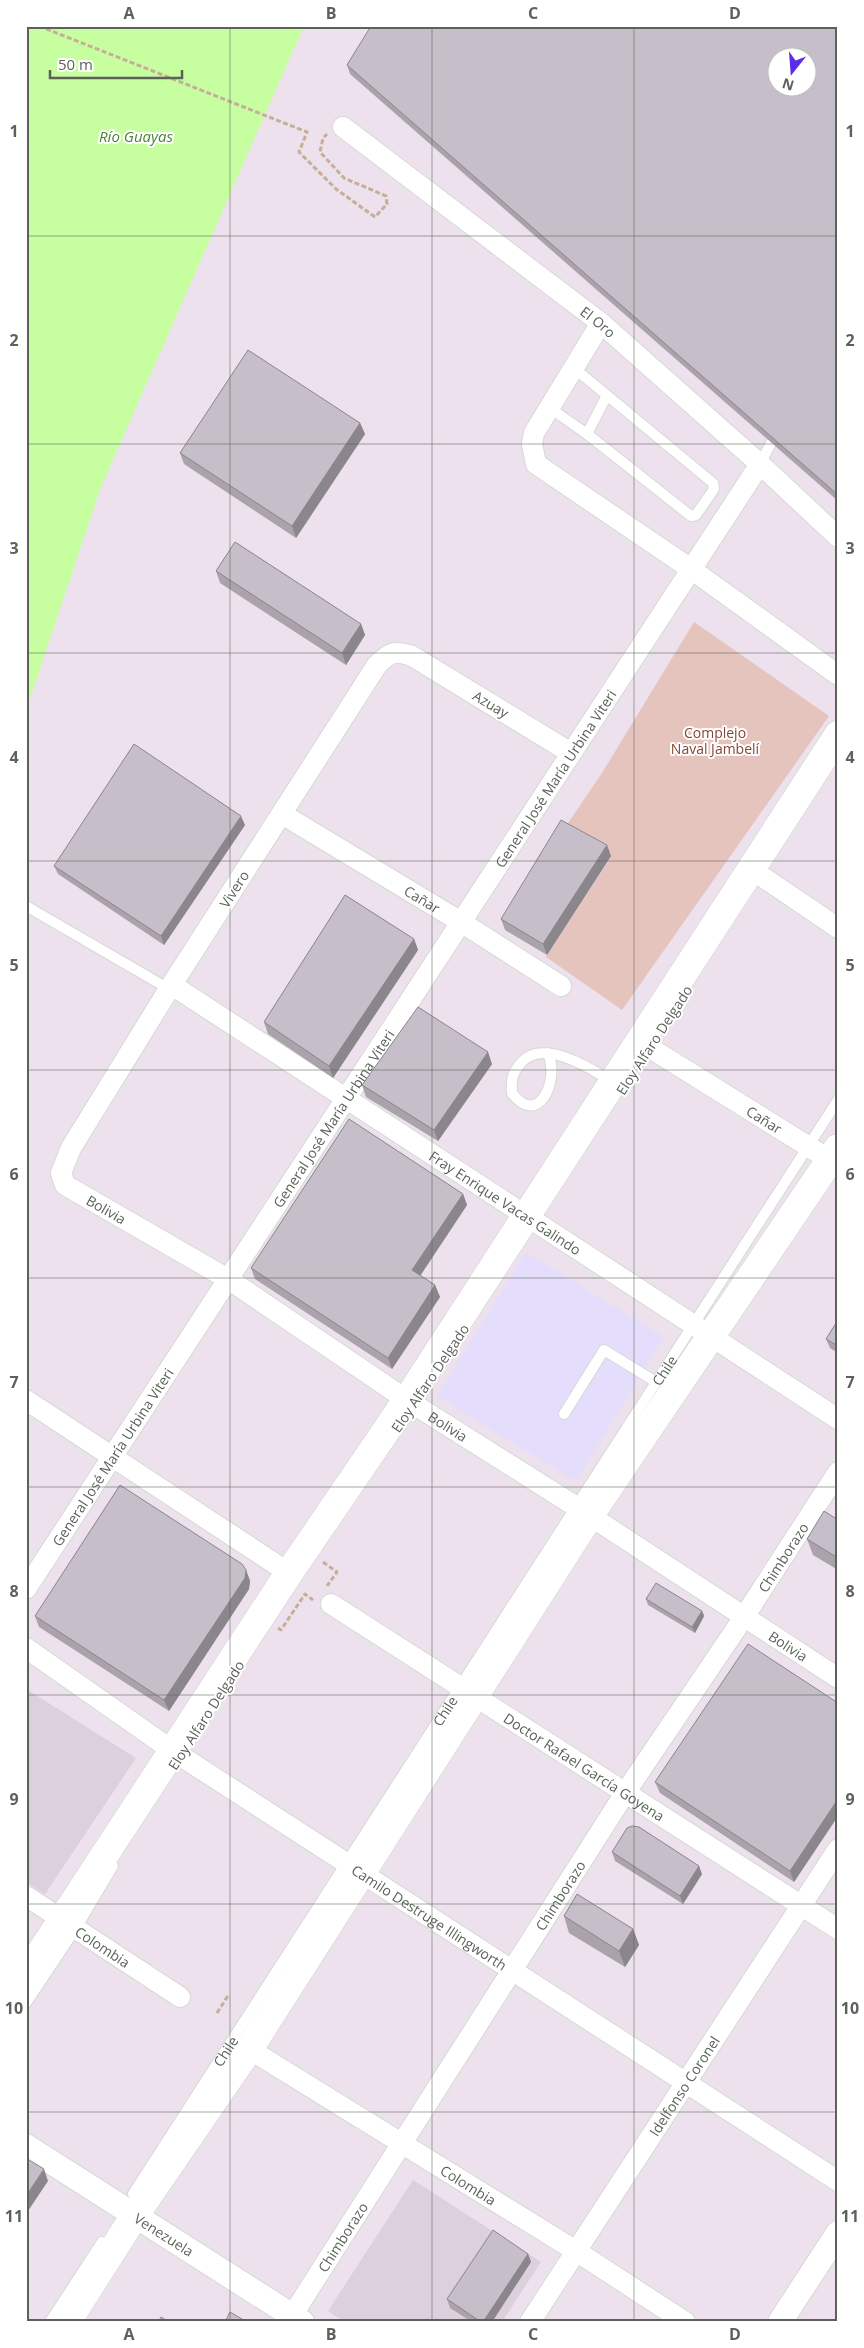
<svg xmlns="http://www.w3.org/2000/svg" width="864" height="2348" font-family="'Open Sans',sans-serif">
	<rect width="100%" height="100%" fill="#ece1ed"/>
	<g fill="#dcd0dd">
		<polygon points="26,1689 136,1758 45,1894 26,1882"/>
		<polygon points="413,2180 541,2262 502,2322 345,2322 328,2311"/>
	</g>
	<polygon fill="#e4ddfb" points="526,1253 664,1337 576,1481 437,1396"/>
	<polygon fill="#e5c4be" points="694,622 829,716 622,1010 546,957 611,857 566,826 602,773"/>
	<polygon fill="#c6fea0" points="26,26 304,26 101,487 26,710"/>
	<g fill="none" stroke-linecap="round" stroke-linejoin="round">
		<g stroke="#d5dbd4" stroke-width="12">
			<g id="service">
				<polyline points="550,408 587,434 691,516 696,515 714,489 713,483 574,368"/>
				<polyline points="587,434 606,397"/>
				<polyline points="760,464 777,432"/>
				<polyline points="26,906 169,989"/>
				<path d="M 548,1053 C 560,1081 538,1128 512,1093 C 511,1081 512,1073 520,1064 C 541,1037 591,1068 612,1082"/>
				<polyline points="564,1414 604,1350 656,1382"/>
				<polyline points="26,2003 76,1928 113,1866"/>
				<path id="s1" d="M 133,2194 L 838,1100"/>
				<polyline points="50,2322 102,2242"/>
			</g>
		</g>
		<g stroke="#d5dbd4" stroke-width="22">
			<g id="minor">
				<path id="s2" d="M 343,127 L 601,323 L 760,464 L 838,537"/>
				<polyline points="601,323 534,433 532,444 536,464 691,569 838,675"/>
				<path id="s3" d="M 571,753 L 412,656 C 395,650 390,652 377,665 L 169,989 L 71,1148 L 61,1173 L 65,1185 L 228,1279 L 407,1400 L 575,1506 L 838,1678"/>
				<path id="s4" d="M 282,814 L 461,922 L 561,986"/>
				<polyline points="751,869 838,928"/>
				<path id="s5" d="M 172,985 L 838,1419"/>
				<path id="s6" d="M 639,1041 L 838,1165"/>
				<polyline points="26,1400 289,1573"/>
				<path id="s7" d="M 26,1589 L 760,464"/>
				<path id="s8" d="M 331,1604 L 838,1929"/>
				<path id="s9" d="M 26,1648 L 173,1751 L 838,2181"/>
				<path id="s10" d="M 26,1896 L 180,1997"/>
				<path id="s11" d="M 249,2049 L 576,2251 L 685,2322"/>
				<path id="s12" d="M 288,2322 L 625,1793 L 744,1617 L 838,1472"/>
				<path id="s13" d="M 530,2322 L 838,1849"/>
			</g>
		</g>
		<g stroke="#d5dbd4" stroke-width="26">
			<g id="tertiary">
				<path id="s14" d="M 26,2146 L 302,2322"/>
				<polyline points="780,2322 838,2233"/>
			</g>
		</g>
		<g stroke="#ced5cc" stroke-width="29">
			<g id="secondary">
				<polyline points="26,1975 289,1573 407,1400 838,735"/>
				<polyline points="67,2322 135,2215 249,2049 590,1515 838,1148"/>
			</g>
		</g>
		<g stroke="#c8ae98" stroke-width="3" stroke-dasharray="5 2.5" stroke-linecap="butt">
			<polyline points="39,26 307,132 299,152 336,189 375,217 387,204 386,196 344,178 320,152 323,138 327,134"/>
			<polyline points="323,1562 337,1572 327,1586"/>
			<polyline points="278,1628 281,1630 305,1594 313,1600"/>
			<polyline points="217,2013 229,1994"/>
		</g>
		<use href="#service" stroke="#fff" stroke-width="10"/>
		<use href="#minor" stroke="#fff" stroke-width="20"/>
		<use href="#tertiary" stroke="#fff" stroke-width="24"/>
		<use href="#secondary" stroke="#fff" stroke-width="28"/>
	</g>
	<g fill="#aaa3ac">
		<polygon points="838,26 838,501 350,74 347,65"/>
		<polygon points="360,423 365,434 296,538 184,464 180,453"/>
		<polygon points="216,571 361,624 365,635 346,665 220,583"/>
		<polygon points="245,825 164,945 58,874 54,866"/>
		<polygon points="611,856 547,955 505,930 501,919"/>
		<polygon points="414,939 418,950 333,1078 268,1034 264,1022"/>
		<polygon points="492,1064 438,1141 366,1097 362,1085"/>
		<polygon points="463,1194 467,1205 420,1276 435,1285 440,1297 392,1369 255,1279 251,1268"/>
		<polygon points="838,1320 838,1353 830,1348 826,1339"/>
		<polygon points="838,1520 838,1570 813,1555 807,1539"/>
		<polygon points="246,1570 250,1581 249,1589 169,1711 39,1627 35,1616"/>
		<polygon points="646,1599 702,1611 704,1616 695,1633 648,1605"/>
		<polygon points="838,1703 838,1816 794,1882 660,1793 655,1782"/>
		<polygon points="612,1852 702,1874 683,1904 615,1861"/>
		<polygon points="564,1916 633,1929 639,1945 625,1967 569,1933"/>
		<polygon points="528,2254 531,2262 492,2322 472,2322 450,2308 447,2299"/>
	</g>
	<g fill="#8b858c">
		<polygon points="360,423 365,434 296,538 292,526"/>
		<polygon points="361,624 365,635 346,665 342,653"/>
		<polygon points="241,816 245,825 164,945 161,936"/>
		<polygon points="607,845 611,856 547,955 543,944"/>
		<polygon points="414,939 418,950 333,1078 329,1066"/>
		<polygon points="488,1052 492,1064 438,1141 434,1130"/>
		<polygon points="463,1194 467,1205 416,1282 412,1270"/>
		<polygon points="435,1285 440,1297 392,1369 388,1358"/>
		<polygon points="246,1570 250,1581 249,1589 169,1711 164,1700"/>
		<polygon points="702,1611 704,1616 695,1633 692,1627"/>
		<polygon points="838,1799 838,1816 794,1882 790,1871"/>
		<polygon points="699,1866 702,1874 683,1904 680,1896"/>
		<polygon points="633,1929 639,1945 625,1967 619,1951"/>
		<polygon points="44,2169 48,2181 26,2214 26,2196"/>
		<polygon points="528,2254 531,2262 492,2322 483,2322"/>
	</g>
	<g fill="#c6bec8" stroke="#8b858c" fill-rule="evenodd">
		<path d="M 371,26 L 838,26 L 838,495 L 347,65 ZM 776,58 L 806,58 L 806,88 L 776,88 Z"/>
		<polygon points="248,350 360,423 292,526 180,453"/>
		<polygon points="235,542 361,624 342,653 216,571"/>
		<polygon points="134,744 241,816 161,936 54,866"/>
		<polygon points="561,820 607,845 543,944 501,919"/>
		<polygon points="345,895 414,939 329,1066 264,1022"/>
		<polygon points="418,1007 488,1052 434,1130 362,1085"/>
		<polygon points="349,1119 463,1194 412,1270 435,1285 388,1358 251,1268"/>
		<polygon points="838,1320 838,1346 826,1339"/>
		<polygon points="120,1485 242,1564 246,1570 245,1578 164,1700 35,1616"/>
		<polygon points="824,1511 838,1520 838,1558 807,1539"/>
		<polygon points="656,1583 702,1611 692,1627 646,1599"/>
		<polygon points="748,1644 838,1703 838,1799 790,1871 655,1782"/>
		<polygon points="632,1826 639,1827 699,1866 680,1896 612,1852 627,1828"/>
		<polygon points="577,1894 633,1929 619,1951 564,1916"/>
		<polygon points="26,2158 44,2169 26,2196"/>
		<polygon points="493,2230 528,2254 483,2322 481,2322 447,2299"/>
		<polygon points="230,2312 247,2322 225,2322"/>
		<polygon points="161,2317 169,2322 158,2322"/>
	</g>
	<path fill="none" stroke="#5c625a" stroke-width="1" stroke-opacity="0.55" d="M 230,26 L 230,2322M 432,26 L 432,2322M 634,26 L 634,2322M 26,236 L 838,236M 26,444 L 838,444M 26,653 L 838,653M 26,861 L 838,861M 26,1070 L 838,1070M 26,1278 L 838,1278M 26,1487 L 838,1487M 26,1695 L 838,1695M 26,1904 L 838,1904M 26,2112 L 838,2112"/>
	<g text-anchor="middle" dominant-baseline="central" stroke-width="4" stroke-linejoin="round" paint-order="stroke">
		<g font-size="14" fill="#5c625a" stroke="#fff">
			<text stroke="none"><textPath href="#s2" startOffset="321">El Oro</textPath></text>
			<text transform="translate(491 704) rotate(31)">Azuay</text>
			<text stroke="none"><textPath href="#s7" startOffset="968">General José María Urbina Viteri</textPath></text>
			<text transform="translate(234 889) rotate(-57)">Vivero</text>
			<text stroke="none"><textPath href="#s4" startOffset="164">Cañar</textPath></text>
			<text transform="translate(654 1040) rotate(-57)">Eloy Alfaro Delgado</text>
			<text stroke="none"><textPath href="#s7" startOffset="562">General José María Urbina Viteri</textPath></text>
			<text stroke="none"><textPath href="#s6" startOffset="148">Cañar</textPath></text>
			<text stroke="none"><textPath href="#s5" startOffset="398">Fray Enrique Vacas Galindo</textPath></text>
			<text stroke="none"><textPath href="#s3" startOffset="885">Bolivia</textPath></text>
			<text stroke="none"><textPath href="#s1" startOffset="980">Chile</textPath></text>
			<text transform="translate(430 1378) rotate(-56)">Eloy Alfaro Delgado</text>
			<text stroke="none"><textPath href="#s3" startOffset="1290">Bolivia</textPath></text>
			<text stroke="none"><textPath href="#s7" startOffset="158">General José María Urbina Viteri</textPath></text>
			<text stroke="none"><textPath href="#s12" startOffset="911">Chimborazo</textPath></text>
			<text stroke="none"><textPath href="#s3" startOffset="1695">Bolivia</textPath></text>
			<text stroke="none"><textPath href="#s1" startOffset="575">Chile</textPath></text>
			<text transform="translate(206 1715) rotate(-57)">Eloy Alfaro Delgado</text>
			<text stroke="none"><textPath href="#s8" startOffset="301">Doctor Rafael García Goyena</textPath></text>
			<text stroke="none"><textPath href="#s12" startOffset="506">Chimborazo</textPath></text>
			<text stroke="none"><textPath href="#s9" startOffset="485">Camilo Destruge Illingworth</textPath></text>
			<text stroke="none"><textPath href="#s10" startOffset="92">Colombia</textPath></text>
			<text stroke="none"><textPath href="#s1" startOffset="170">Chile</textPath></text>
			<text stroke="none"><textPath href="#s13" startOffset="282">Idelfonso Coronel</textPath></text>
			<text stroke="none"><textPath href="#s11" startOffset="258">Colombia</textPath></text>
			<text stroke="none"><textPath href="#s14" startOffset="164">Venezuela</textPath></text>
			<text stroke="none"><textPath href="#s12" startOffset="101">Chimborazo</textPath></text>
		</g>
		<g font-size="14" fill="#864635" stroke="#fff">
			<text x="715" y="732">Complejo<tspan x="715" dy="16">Naval Jambelí</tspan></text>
		</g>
		<g font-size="15" font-style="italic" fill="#4c8432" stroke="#fff">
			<text x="136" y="136">Río Guayas</text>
		</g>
	</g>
	<rect width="864" height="2348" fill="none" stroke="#ffffff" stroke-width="55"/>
	<g transform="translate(792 72) rotate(197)"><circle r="24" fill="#ffffff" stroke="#bec0bd"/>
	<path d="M0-4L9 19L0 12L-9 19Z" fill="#5a2ce8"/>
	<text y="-8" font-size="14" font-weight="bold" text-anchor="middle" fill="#5c625a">N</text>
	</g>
	<path d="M50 70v8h132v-8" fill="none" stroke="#5c625a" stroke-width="2.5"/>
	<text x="58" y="70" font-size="15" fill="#5c625a" stroke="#ffffff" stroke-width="4" paint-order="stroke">50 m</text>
	<rect x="28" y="28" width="808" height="2292" fill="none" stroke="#5c625a" stroke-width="2"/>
	<g font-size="16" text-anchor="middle" font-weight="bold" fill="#5c625a">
		<text x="129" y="19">A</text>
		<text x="331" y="19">B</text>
		<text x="533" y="19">C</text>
		<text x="735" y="19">D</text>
		<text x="14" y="137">1</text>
		<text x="850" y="137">1</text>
		<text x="14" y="346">2</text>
		<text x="850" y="346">2</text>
		<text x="14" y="554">3</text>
		<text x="850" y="554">3</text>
		<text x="14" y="763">4</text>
		<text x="850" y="763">4</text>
		<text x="14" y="971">5</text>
		<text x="850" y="971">5</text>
		<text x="14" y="1180">6</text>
		<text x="850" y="1180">6</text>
		<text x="14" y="1388">7</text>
		<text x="850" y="1388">7</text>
		<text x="14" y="1597">8</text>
		<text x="850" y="1597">8</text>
		<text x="14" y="1805">9</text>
		<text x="850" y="1805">9</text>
		<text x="14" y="2014">10</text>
		<text x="850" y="2014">10</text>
		<text x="14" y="2222">11</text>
		<text x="850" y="2222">11</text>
		<text x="129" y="2340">A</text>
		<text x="331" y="2340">B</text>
		<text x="533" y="2340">C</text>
		<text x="735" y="2340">D</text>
	</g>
</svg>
